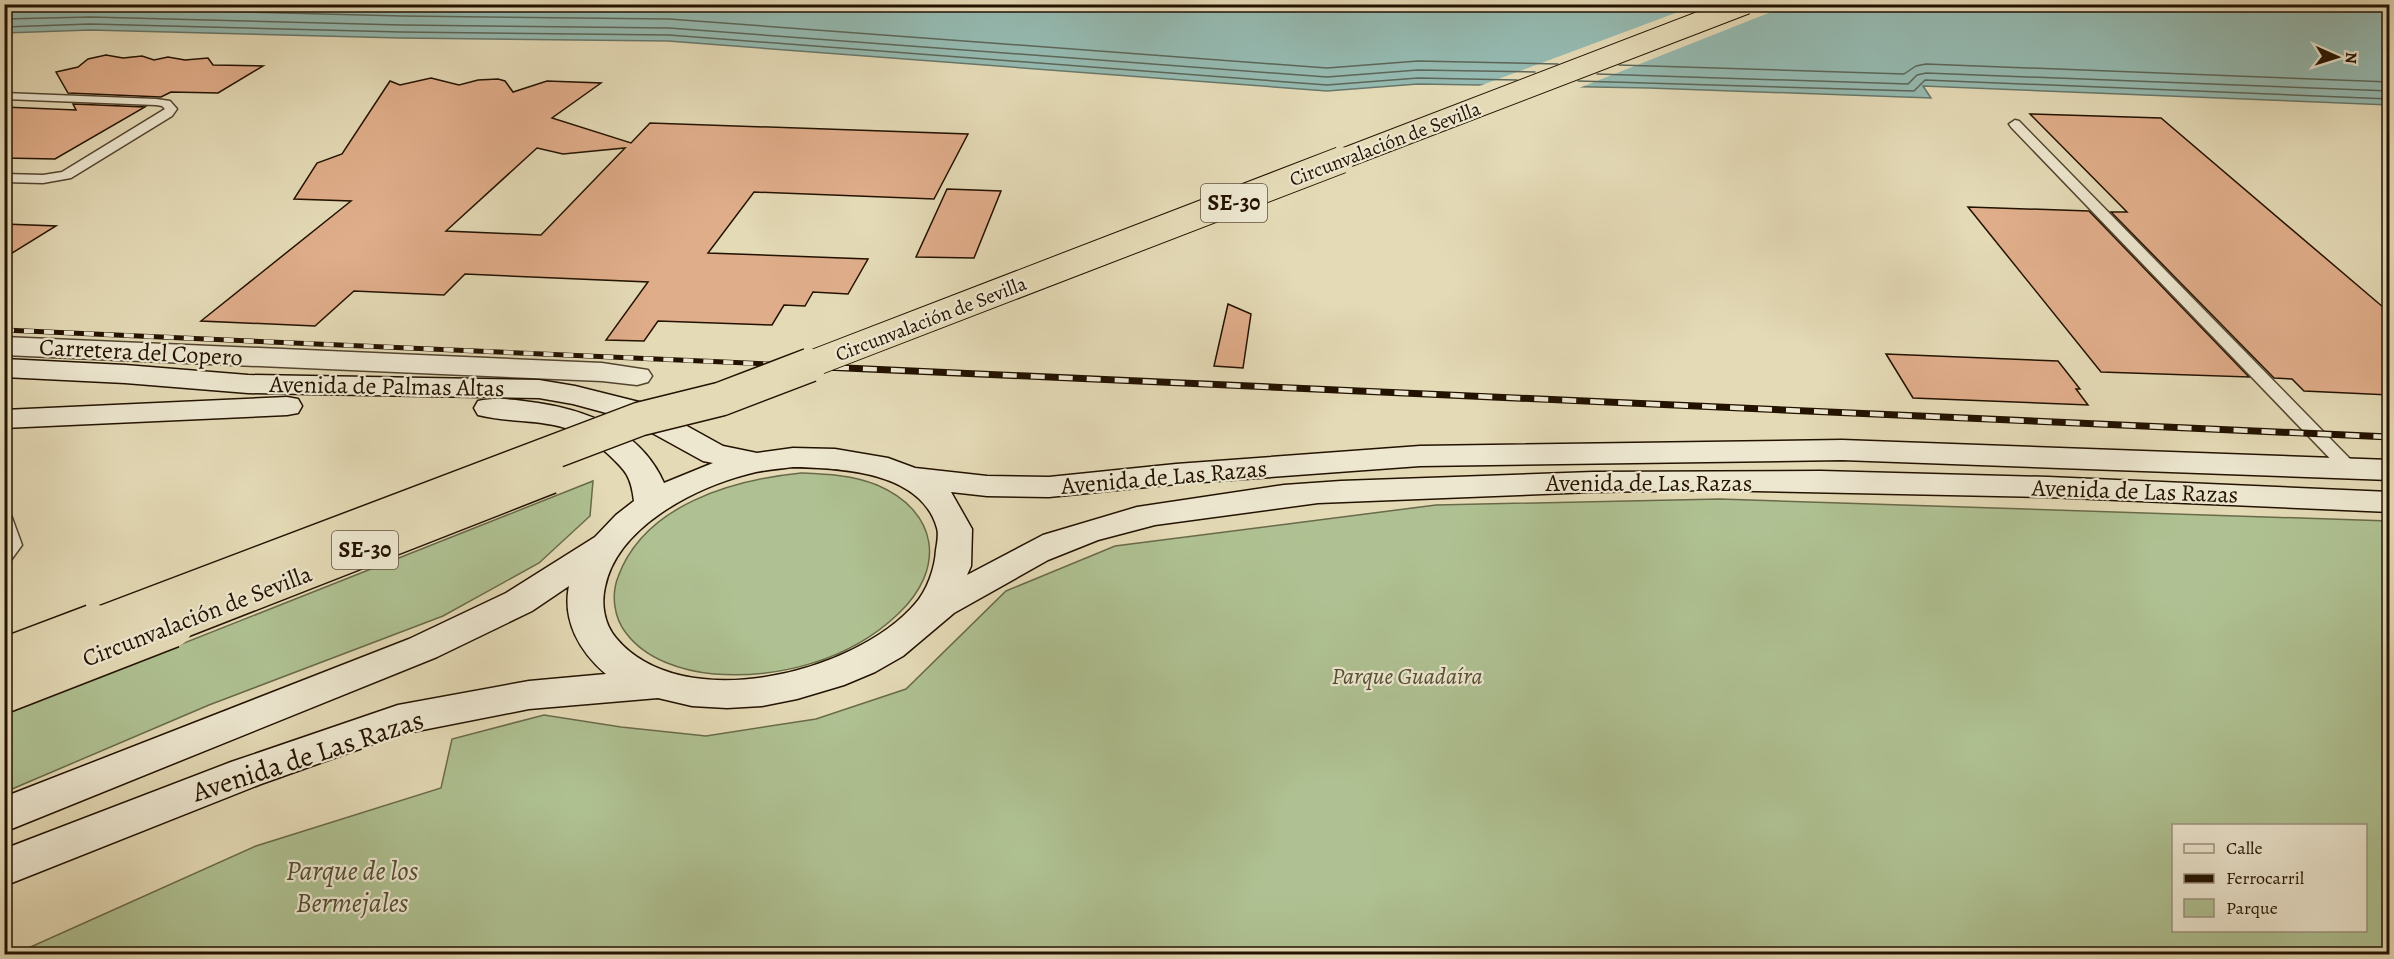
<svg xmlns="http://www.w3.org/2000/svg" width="2394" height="959" font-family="Alegreya,serif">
	<rect width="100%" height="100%" fill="#e4dab6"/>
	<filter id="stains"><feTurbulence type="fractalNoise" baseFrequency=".00333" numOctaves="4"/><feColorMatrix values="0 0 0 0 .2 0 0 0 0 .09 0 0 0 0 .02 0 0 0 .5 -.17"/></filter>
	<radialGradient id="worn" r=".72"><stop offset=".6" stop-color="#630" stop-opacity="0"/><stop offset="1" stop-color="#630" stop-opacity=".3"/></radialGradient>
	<g fill="#afc192" stroke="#696a49" stroke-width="1.5" fill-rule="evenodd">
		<path d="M 801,473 C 826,474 853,475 877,485 C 938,511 947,568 898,614 C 850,660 779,679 714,674 C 683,671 646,660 626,633 C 614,618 611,595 618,577 C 644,505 732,480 801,473 Z"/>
		<polygon points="593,481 590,516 539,563 443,616 209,705 5,792 5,714"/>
		<path d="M 1720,499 L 2389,521 L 2389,954 L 15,954 L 256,846 L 441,788 L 452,739 L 544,715 L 621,727 L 706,736 L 816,719 L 906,689 L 1006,591 L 1115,546 L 1436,505 ZM 2174,826 L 2366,826 L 2366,930 L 2174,930 Z"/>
	</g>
	<polygon fill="#95bab1" stroke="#67776a" stroke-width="1.5" points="2389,4 2390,105 1923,86 1931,98 1649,88 1418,84 1327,91 668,41 401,38 90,30 5,33 4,5"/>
	<polygon fill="#e4dab6" points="1697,5 1789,5 1574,90 1474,88"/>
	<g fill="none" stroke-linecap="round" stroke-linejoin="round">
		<g stroke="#5c6658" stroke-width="1.5">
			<polyline points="4,10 91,8 402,16 669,19 1327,68 1418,61 1558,64"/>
			<polyline points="4,19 91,17 402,25 669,28 1327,77 1418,70 1535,72"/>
			<polyline points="4,27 90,24 401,32 669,35 1327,85 1418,78 1517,80"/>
			<polyline points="1619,65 1904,74 1916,66 1926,64 2390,82"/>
			<polyline points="1597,74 1908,84 1917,75 1926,73 2390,91"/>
			<polyline points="1578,81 1914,91 1925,80 2390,99"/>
		</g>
	</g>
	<g fill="#e0ad8a" stroke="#231200" stroke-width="1.5" fill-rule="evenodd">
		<polygon points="106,55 123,58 142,56 154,60 168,57 185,60 208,58 213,65 263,66 218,93 171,92 161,97 68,93 56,72 78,67 88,59"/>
		<path d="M 431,78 L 459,85 L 478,80 L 498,79 L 505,81 L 513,92 L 547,81 L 601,83 L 552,118 L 631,143 L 650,123 L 968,134 L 934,199 L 754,192 L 708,253 L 868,259 L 848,294 L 813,292 L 805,306 L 784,305 L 772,325 L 658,321 L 644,341 L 606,340 L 648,282 L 465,274 L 444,295 L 354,291 L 315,326 L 201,321 L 351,201 L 294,199 L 317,163 L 342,154 L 390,81 L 400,85 ZM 537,148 L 563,154 L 625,148 L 541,235 L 446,231 Z"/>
		<polygon points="73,104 145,107 55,159 4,158 4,107 76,110"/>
		<polygon points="2030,114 2161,118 2390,313 2390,395 2304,391 2292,379 2274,378 2111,212 2127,212"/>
		<polygon points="947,189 1001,191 974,258 916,257"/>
		<polygon points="1968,207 2089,211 2249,377 2101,372"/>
		<polygon points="4,224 56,226 4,258"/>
		<polygon points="1228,304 1251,314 1243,368 1214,366"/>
		<polygon points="1886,354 2058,361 2080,389 2076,389 2088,405 1913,398"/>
	</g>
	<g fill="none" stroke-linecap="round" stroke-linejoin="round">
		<g stroke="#53442e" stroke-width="3">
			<g id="lane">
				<polygon points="4,93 156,99 170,101 177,109 172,116 71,178 43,183 4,182 4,174 43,175 62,172 165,109 162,106 156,105 4,99"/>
				<polygon points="2015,120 2019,121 2355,464 2358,468 2355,472 2343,472 2011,127 2009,124"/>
				<polygon points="4,513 11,515 22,545 11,560 4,562"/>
			</g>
		</g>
		<g stroke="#53442e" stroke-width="3">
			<polygon id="street" points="4,337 602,363 648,370 652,376 648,382 637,385 602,381 4,355"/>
		</g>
		<g stroke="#231200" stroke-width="3">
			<g id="secondary">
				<path d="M 4,359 L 125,365 L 248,375 L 539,380 L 575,386 L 647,404 L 723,446 L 757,453 L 793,448 L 835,449 L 888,458 L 915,468 L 987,476 L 1049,477 L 1176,464 L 1420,446 L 1842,440 L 2390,460 L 2390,480 L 1842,460 L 1420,466 L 1176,484 L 1049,497 L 987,496 L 951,492 L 972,529 L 971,566 L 967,575 L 1043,535 L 1137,507 L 1284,485 L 1341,481 L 1593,472 L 1821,471 L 2048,477 L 2390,492 L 2390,512 L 2048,497 L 1707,490 L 1593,492 L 1318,503 L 1155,525 L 1098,540 L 1048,560 L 954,613 L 903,656 L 875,672 L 844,685 L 797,699 L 762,706 L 727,708 L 692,706 L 658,698 L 529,709 L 402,734 L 261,784 L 4,886 L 4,849 L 231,762 L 398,705 L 529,681 L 606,674 C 580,652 562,621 569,586 L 532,611 L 437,657 L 4,832 L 4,797 L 409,639 L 506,593 L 595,537 L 616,515 L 634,501 C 631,476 626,471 608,454 C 564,413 529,427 478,415 L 474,408 L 478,401 C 497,397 518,400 538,403 C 590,411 641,431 664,483 L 713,463 L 703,461 L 625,418 L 573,404 L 539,398 L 248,393 L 125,383 L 4,377 ZM 793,467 C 840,468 921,471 937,528 C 939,534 937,544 936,550 C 935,568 927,591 915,604 C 856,673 682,717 616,638 C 604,624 601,604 605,587 C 617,527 694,488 748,474 C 762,470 778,469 793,467 Z"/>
				<polygon points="287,397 298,399 302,406 298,413 287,415 4,428 4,410"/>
			</g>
		</g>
		<use href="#lane" fill="#ede7d0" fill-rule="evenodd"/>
		<use href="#street" fill="#ede7d0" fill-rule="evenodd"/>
		<use href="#secondary" fill="#ede7d0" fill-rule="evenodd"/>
		<g stroke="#231200" stroke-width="5">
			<polyline id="rail-far1" points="4,330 812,366"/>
		</g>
		<g stroke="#231200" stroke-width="7">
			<polyline id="rail" points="779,365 2390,437"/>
		</g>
		<use href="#rail-far1" stroke="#ede7d0" stroke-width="4" stroke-dasharray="10" stroke-linecap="butt"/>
		<use href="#rail" stroke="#ede7d0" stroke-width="4.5" stroke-dasharray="14" stroke-linecap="butt"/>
		<g stroke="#231200" stroke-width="22" stroke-linecap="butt">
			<polyline id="highway-bridge-far3" points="1337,161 1746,4"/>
		</g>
		<g stroke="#231200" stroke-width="28" stroke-linecap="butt">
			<polyline id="highway-bridge-far2" points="806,366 1341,160"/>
		</g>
		<g stroke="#231200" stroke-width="36" stroke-linecap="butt">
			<g id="highway-bridge-far1">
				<polyline points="91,627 640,419 721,399 810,365"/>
				<polyline points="167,627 550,477"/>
			</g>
		</g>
		<g stroke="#231200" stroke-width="46" stroke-linecap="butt">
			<g id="highway-bridge">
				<polyline points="4,660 94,626"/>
				<polyline points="4,691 171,626"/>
			</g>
		</g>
		<use href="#highway-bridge-far3" stroke="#e4dab6" stroke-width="20"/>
		<use href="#highway-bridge-far2" stroke="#e4dab6" stroke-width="26"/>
		<use href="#highway-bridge-far1" stroke="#e4dab6" stroke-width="33"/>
		<use href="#highway-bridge" stroke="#e4dab6" stroke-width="43"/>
	</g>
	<g text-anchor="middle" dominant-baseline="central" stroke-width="4.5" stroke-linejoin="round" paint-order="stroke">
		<g font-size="20" fill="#231200" stroke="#ede7d0">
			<text transform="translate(1385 144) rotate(-21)">Circunvalación de Sevilla</text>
			<text transform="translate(931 319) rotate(-21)">Circunvalación de Sevilla</text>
		</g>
		<g fill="#ede7d0" stroke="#60523e" stroke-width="1.5">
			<rect x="1201" y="184" width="66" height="38" rx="4.5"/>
			<rect x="332" y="531" width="66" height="38" rx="4.5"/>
		</g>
		<g font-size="22" font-weight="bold" fill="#231200">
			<text x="1234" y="203">SE-30</text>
			<text x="365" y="550">SE-30</text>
		</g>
		<g font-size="24" fill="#231200" stroke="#ede7d0">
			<text transform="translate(141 352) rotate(3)">Carretera del Copero</text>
			<text transform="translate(387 386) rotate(1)">Avenida de Palmas Altas</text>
			<text transform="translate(1164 477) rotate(-5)">Avenida de Las Razas</text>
			<text x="1649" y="483">Avenida de Las Razas</text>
			<text transform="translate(2135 491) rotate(2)">Avenida de Las Razas</text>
			<text transform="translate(197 616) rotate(-21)">Circunvalación de Sevilla</text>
		</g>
		<g font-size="24" font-style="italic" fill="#544f33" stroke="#ede7d0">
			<text x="1407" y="676">Parque Guadaíra</text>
		</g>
		<g font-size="28" fill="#231200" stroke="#ede7d0">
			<text transform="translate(308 756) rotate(-18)">Avenida de Las Razas</text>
		</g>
		<g font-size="28" font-style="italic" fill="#544f33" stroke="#ede7d0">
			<text x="352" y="871">Parque de los<tspan x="352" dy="32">Bermejales</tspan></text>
		</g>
	</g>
	<rect width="2394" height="959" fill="none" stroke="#e4dab6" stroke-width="24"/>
	<rect x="6" y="6" width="2382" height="947" fill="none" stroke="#231200" stroke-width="3"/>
	<rect x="12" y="12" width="2370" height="935" fill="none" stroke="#231200" stroke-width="1.5"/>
	<rect x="2172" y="824" width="195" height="108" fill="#ede7d0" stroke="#9c927d" stroke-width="1.5"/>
	<rect x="2184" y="844" width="30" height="9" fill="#ede7d0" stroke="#9c927d" stroke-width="1.5"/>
	<text x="2226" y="854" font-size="18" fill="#231200">Calle</text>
	<rect x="2184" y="874" width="30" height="9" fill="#231200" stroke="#9c927d" stroke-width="1.5"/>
	<text x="2226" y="884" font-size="18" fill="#231200">Ferrocarril</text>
	<rect x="2184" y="899" width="30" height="18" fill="#afc192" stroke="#9c927d" stroke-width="1.5"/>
	<text x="2226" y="914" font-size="18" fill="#231200">Parque</text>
	<g transform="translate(2337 57) rotate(93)" stroke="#ede7d0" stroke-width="4.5" paint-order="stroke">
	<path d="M0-4.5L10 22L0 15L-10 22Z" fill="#231200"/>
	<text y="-9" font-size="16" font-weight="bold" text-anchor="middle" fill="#231200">N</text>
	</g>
	<rect width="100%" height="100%" filter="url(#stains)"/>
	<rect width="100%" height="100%" fill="url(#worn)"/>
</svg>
